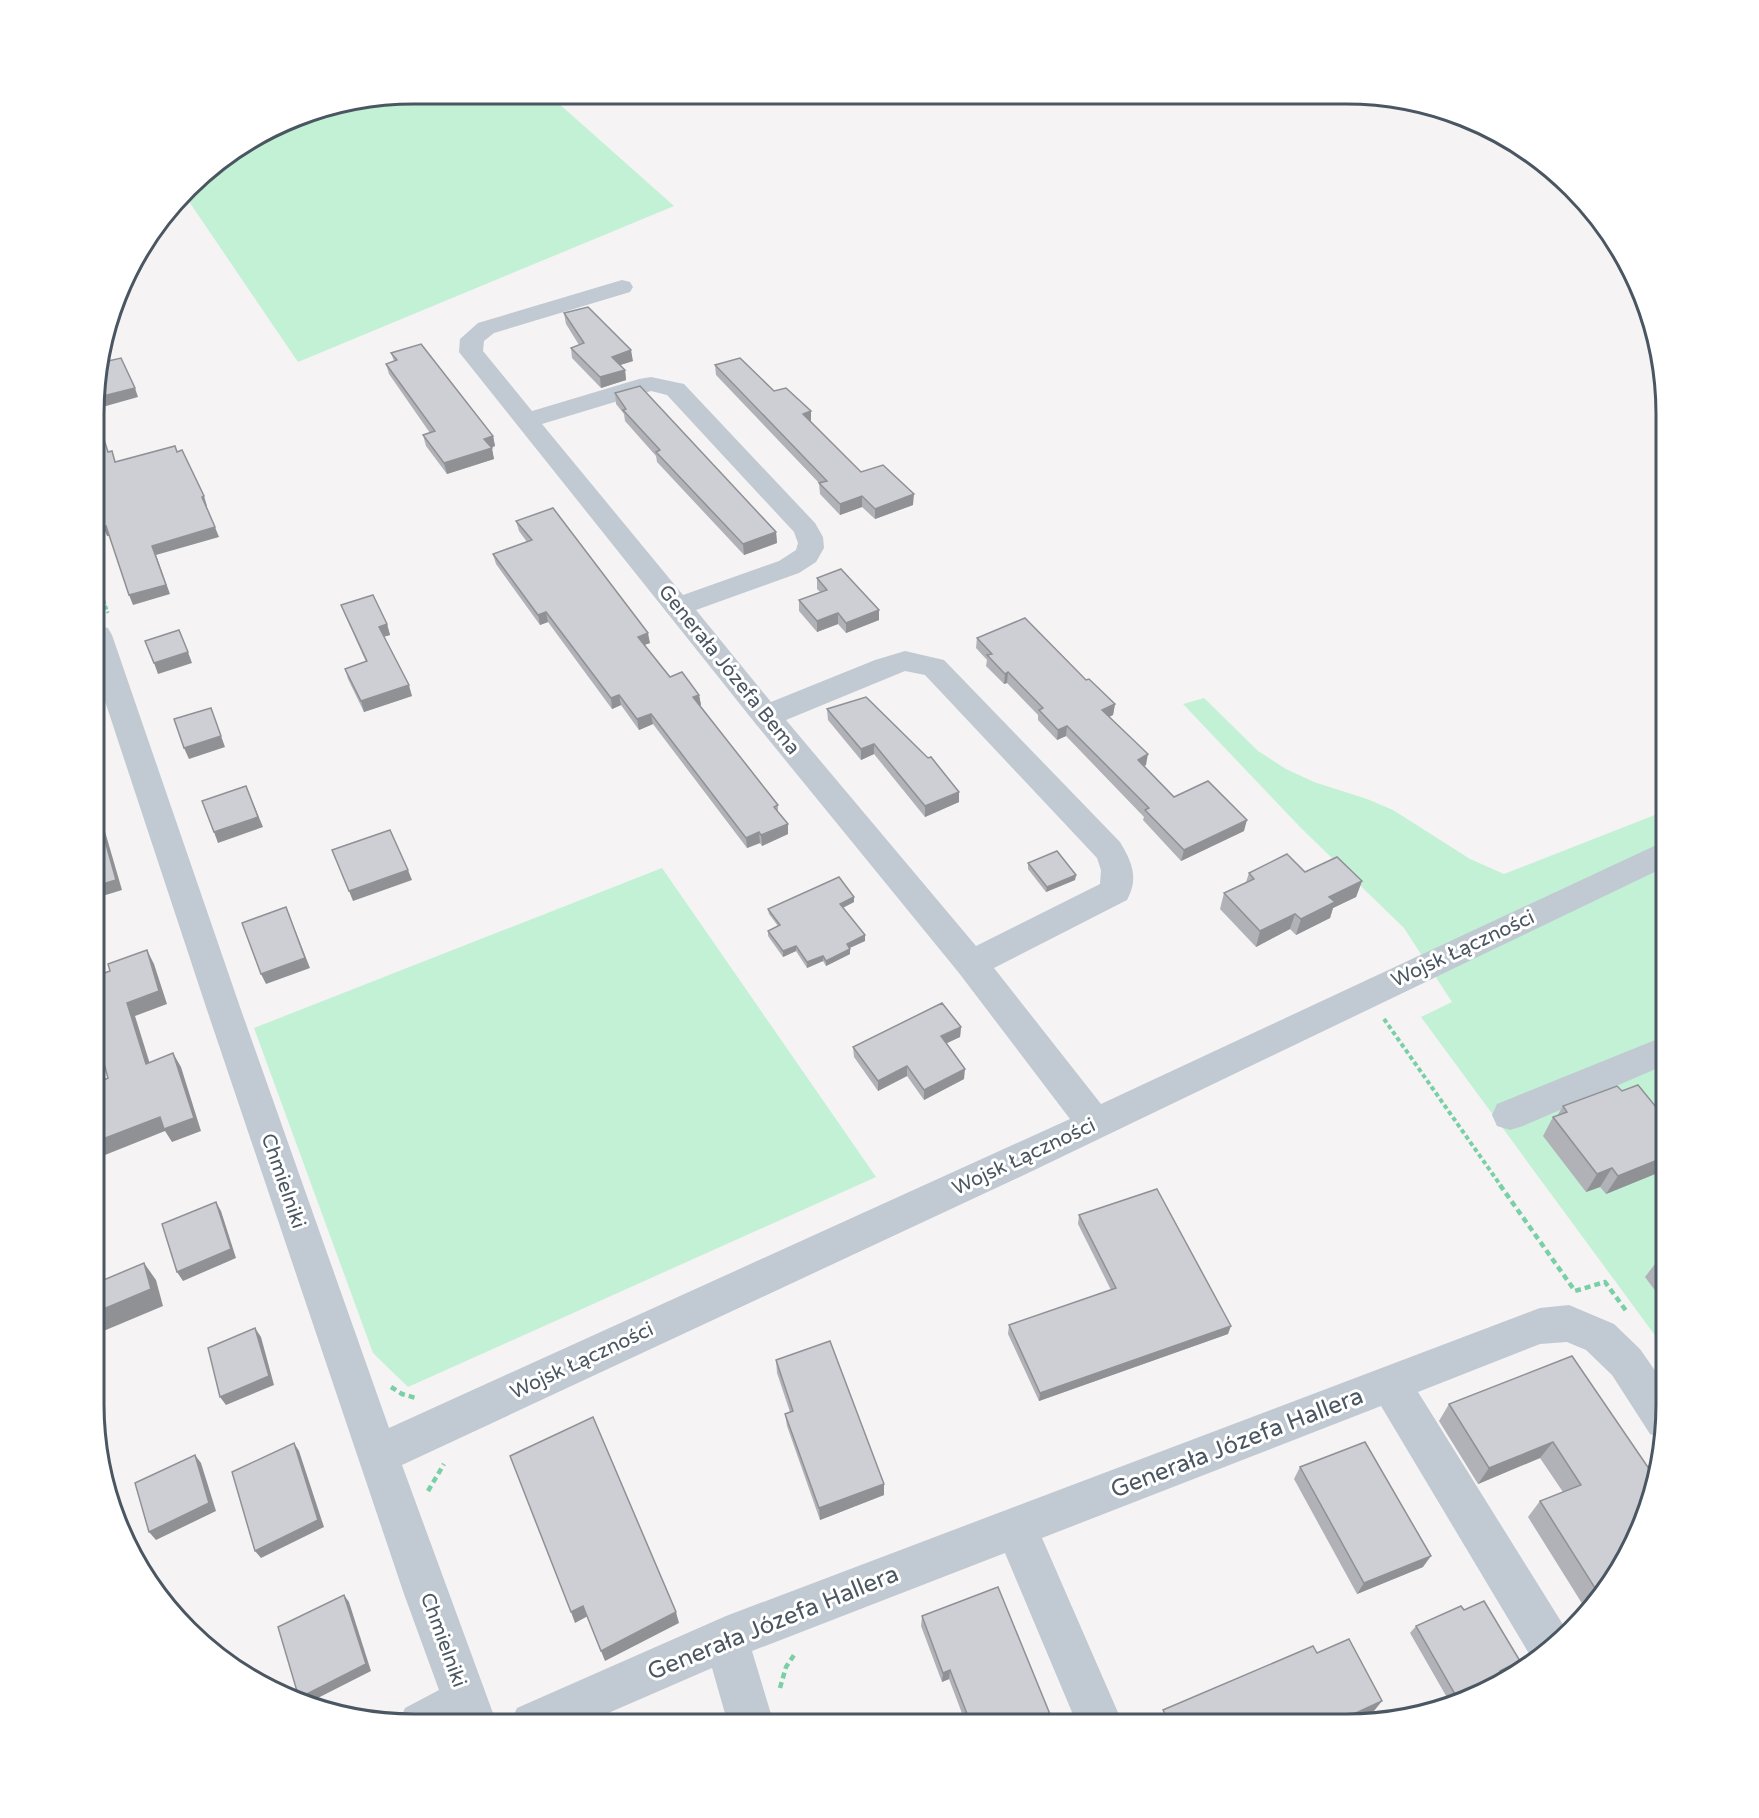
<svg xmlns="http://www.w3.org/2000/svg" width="1759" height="1818" font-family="'Varela Round',sans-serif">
	<rect width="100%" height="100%" fill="#f5f3f3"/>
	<g fill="#c3f1d5">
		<polygon points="357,102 557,102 674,206 298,362 188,200 177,204 203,172 310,110"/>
		<polygon points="1204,698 1258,751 1286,769 1314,782 1367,799 1393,810 1470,859 1504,874 1665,811 1665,1349 1421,1017 1452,1002 1404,928 1300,827 1183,704"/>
		<polygon points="662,868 876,1177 408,1387 373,1353 254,1028"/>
	</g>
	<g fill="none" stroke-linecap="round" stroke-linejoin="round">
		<polyline stroke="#7ad0a6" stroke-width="3" stroke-dasharray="4 2" stroke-linecap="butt" points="98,583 108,613"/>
		<polyline stroke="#7ad0a6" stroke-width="4" stroke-dasharray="4.5 3" stroke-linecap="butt" points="1384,1019 1501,1186"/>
		<g stroke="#7ad0a6" stroke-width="4.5" stroke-dasharray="6 4" stroke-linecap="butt">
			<polyline points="1500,1185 1575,1291 1605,1282 1627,1312"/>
			<polyline points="391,1387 402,1394 416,1398"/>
			<polyline points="1646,1471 1660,1459"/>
			<polyline points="428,1491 444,1464"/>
			<polyline points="780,1688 786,1667 796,1652"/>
			<polyline points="370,1721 385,1713"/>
		</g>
		<g fill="#c1cad2" fill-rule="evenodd">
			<polygon points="414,93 455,93 452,97 445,99 392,103 383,98"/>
			<path d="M 622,280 L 630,282 L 633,287 L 630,292 L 494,333 L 484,341 L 483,351 L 532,411 L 639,379 L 651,377 L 684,384 L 815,523 L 823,537 L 824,548 L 816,562 L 799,573 L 696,610 L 771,702 L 875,660 L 905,651 L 944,660 L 1120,842 C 1132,862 1139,878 1127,900 L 994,968 L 1101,1104 L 1665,841 L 1665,867 L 1024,1175 L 402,1465 L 497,1724 L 398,1724 L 405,1708 L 439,1690 L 404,1594 L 206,1007 L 97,677 L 98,626 L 108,628 L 112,635 L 240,1007 L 389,1428 L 1070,1119 L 959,973 L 755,723 L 459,352 L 460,339 L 478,323 ZM 651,391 L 667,395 L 794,532 L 798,543 L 796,550 L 779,561 L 683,595 L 542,424 ZM 905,671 L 925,675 L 1097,858 L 1101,870 L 1100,884 L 976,946 L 786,720 Z"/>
			<polygon points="1665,1036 1665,1065 1523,1126 1510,1130 1497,1126 1492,1115 1497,1104"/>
			<polygon points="1569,1305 1614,1324 1640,1349 1665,1385 1663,1439 1650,1434 1612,1375 1586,1350 1567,1342 1540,1344 1418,1392 1567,1631 1534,1662 1381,1406 1042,1538 1123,1724 1077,1724 1005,1553 752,1651 774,1724 728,1724 712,1668 583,1724 510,1724 517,1708 726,1616 1540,1308"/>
		</g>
	</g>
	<g fill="#b0b2b7">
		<polygon points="564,313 633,361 620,365 625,370 626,380 601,388 572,358 571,348 579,345 566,324"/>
		<polygon points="391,353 493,436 495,446 491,448 494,459 447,474 426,446 423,435 430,433 389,374 386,364 394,361"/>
		<polygon points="715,365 774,391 811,422 861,472 913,505 875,519 862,507 840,515 820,494 819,483 716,375"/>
		<polygon points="615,393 776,532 777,543 744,555 657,462 656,456 625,421 624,414 616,404"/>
		<polygon points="516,521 650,643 644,645 670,677 699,695 701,705 699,706 778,805 778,812 788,824 788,834 762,846 760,843 747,848 653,724 639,730 621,705 612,709 548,622 540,625 496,564 493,554 527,542 519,531"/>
		<polygon points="817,578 879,620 846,633 838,624 817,632 799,611 799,600 820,592 817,589"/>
		<polygon points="341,605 387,624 390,635 384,637 412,696 364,712 348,679 345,669 366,662 345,615"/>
		<polygon points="977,638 1086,680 1115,704 1113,715 1109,717 1146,765 1144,766 1174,797 1244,831 1181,861 1143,820 1144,817 1066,736 1057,740 1038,720 1038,715 1007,683 1004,684 986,666 987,660 976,648"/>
		<polygon points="827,709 928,758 959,792 959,802 925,817 874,754 861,760 828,720"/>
		<polygon points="1028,863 1076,875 1075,880 1046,892 1028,869"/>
		<polygon points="1305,872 1362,881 1356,897 1333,908 1330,918 1296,935 1290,929 1256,947 1220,909 1224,893 1246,882 1249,873"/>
		<polygon points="854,902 843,908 865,941 850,948 850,954 826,966 823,961 807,968 796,951 783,957 768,936 768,931 778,926 769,914 768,909"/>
		<polygon points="961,1027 960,1037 946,1043 964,1079 924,1100 907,1076 878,1091 854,1057 853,1047"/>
		<polygon points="1622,1091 1665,1118 1665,1165 1660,1172 1606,1194 1600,1187 1586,1192 1543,1136 1553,1117 1557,1116 1563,1106"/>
		<polygon points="1079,1215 1228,1334 1039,1401 1008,1334 1009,1325 1111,1290 1078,1224"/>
		<polygon points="1665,1254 1665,1304 1645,1277 1658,1260 1663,1257"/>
		<polygon points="1572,1356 1623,1564 1588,1613 1528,1517 1540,1501 1563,1492 1540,1458 1478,1484 1439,1421 1449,1404"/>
		<polygon points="776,1360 884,1495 820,1520 787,1426 785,1414 790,1412 777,1373"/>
		<polygon points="1300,1467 1423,1567 1357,1594 1294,1479"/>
		<polygon points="1464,1610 1513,1668 1501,1674 1495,1680 1449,1701 1410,1633 1416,1626"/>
		<polygon points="922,1616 1054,1724 966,1724 949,1679 942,1682 921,1626"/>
	</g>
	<g fill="#909195">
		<polygon points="631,350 633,361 614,367 612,357"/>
		<polygon points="625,370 626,380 601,388 600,377"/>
		<polygon points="135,388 138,397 99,408 99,397"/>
		<polygon points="811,411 811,422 803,414"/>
		<polygon points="493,436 495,446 486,449 484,439"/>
		<polygon points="492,448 494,459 447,474 444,463"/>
		<polygon points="914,494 913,505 875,519 875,509"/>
		<polygon points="204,496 207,506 205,506 202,497"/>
		<polygon points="862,496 862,507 840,515 840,504"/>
		<polygon points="106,526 110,536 107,536 103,527"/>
		<polygon points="215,527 219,537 156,555 170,594 133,605 129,595 152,546"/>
		<polygon points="776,532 777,543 744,555 743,544"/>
		<polygon points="879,610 879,620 846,633 846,623"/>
		<polygon points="546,612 548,622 540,625 538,615"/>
		<polygon points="838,613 838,624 817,632 817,621"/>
		<polygon points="387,624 390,635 382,637 379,627"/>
		<polygon points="648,633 650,643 639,647 638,637"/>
		<polygon points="188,652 192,663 158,674 154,663"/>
		<polygon points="1008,672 1007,683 1004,684 1005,674"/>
		<polygon points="409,685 412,696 364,712 361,701"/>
		<polygon points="619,695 621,705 612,709 611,698"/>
		<polygon points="699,695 701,705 694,708 693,697"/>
		<polygon points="1115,704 1113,715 1101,721 1102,710"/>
		<polygon points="211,708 225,747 189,759 184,748"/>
		<polygon points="651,714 653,724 639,730 637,719"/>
		<polygon points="1067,726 1066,736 1057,740 1058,730"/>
		<polygon points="874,744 874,754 861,760 861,749"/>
		<polygon points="1148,754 1146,765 1136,770 1138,760"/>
		<polygon points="246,786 263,827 218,843 214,832"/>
		<polygon points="959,792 959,802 925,817 925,806"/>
		<polygon points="97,804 122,890 96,898 97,812"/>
		<polygon points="1247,820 1244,831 1181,861 1184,850"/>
		<polygon points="788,824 788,834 762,846 761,835"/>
		<polygon points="759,832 760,843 747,848 746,838"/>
		<polygon points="408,870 412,880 353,901 349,891"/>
		<polygon points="1076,875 1075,880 1046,892 1047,887"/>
		<polygon points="1362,881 1356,897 1333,908 1330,918 1296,935 1301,919 1329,897"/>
		<polygon points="854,897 854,902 840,909 840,904"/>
		<polygon points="286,907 310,968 266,984 261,974"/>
		<polygon points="1295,914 1290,929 1256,947 1260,931"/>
		<polygon points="865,935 865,941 847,949 847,944"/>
		<polygon points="796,946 796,951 783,957 783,951"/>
		<polygon points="850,949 850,954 826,966 826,961"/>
		<polygon points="147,950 154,964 167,1004 135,1016 154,1077 146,1064 127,1003"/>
		<polygon points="823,956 823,961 807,968 807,962"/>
		<polygon points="961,1027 960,1037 941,1046 941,1036"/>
		<polygon points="173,1053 181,1067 201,1131 172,1142 165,1131 95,1159 95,1142"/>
		<polygon points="907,1066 907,1076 878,1091 878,1081"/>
		<polygon points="965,1069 964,1079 924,1100 924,1090"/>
		<polygon points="1665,1149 1665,1165 1660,1172 1606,1194 1618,1176"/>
		<polygon points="1612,1168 1600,1187 1586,1192 1597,1174"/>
		<polygon points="216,1202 221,1211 236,1258 183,1281 177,1272"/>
		<polygon points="144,1263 156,1280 163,1306 94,1335 94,1313"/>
		<polygon points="94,1265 105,1302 94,1289"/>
		<polygon points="1231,1326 1228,1334 1039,1401 1040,1393"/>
		<polygon points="255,1328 261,1337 274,1385 226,1405 220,1397"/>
		<polygon points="1553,1442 1540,1458 1478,1484 1489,1468"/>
		<polygon points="294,1443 299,1451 324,1527 261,1558 255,1551"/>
		<polygon points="195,1455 201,1463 216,1511 156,1540 149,1532"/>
		<polygon points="884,1484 884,1495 820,1520 819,1508"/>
		<polygon points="1431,1556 1423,1567 1357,1594 1364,1583"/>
		<polygon points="344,1595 349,1602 371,1671 306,1704 303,1702 299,1698"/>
		<polygon points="583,1606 588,1616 575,1623 571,1612"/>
		<polygon points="676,1612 679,1623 605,1661 601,1651"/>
		<polygon points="1520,1661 1513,1668 1497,1676 1501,1674 1495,1680 1449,1701 1455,1694"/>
		<polygon points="950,1670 949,1679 942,1682 943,1673"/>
		<polygon points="1382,1701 1374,1711 1343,1724 1349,1716"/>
	</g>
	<g fill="#cdcfd5" stroke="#909195" stroke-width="1.5">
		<polygon points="588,307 631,350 612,357 625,370 600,377 571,348 584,343 564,313"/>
		<polygon points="421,344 493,436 484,439 492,448 444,463 423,435 435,431 386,364 397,360 391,353"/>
		<polygon points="121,358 135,388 99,397 99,363"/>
		<polygon points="740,358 774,391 786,388 811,411 803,414 861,472 883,465 914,494 875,509 862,496 840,504 819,483 827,481 715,365"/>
		<polygon points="640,386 776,532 743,544 656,452 660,450 623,410 626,409 615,393"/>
		<polygon points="99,424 108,452 112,451 115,462 175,446 177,452 182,450 204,496 202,497 215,527 152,546 166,585 129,595 106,526 103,527 98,512"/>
		<polygon points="553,508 648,633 638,637 670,677 682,672 699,695 693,697 778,805 774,807 788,824 761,835 759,832 746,838 651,714 637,719 619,695 611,698 546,612 538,615 493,554 532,540 516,521"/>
		<polygon points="841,569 879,610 846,623 838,613 817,621 799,600 827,590 817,578"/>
		<polygon points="373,595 387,624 379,627 409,685 361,701 345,669 367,661 341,605"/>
		<polygon points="1025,618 1086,680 1089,679 1115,704 1102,710 1148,754 1138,760 1174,797 1208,781 1247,820 1184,850 1145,810 1149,808 1067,726 1058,730 1039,710 1043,708 1008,672 1005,674 987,655 992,654 977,638"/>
		<polygon points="179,630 188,652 154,663 145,641"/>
		<polygon points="866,697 928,758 931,757 959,792 925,806 874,744 861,749 827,709"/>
		<polygon points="211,708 221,736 184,748 174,719"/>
		<polygon points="246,786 258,817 214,832 202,801"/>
		<polygon points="97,812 116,880 96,886"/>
		<polygon points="390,830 408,870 349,891 332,850"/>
		<polygon points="1057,851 1076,875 1047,887 1028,863"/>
		<polygon points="1287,854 1305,872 1337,857 1362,881 1329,897 1335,902 1301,919 1295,914 1260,931 1224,893 1254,879 1249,873"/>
		<polygon points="839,877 854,897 840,904 865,935 847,944 850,949 826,961 823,956 807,962 796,946 783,951 768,931 780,925 768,909"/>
		<polygon points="286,907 305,958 261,974 242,923"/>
		<polygon points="147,950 159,991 127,1003 146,1064 173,1053 194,1118 164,1129 160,1117 95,1142 95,1084 108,1078 96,1034 96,976 110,971 108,964"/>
		<polygon points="942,1003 961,1027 941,1036 965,1069 924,1090 907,1066 878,1081 853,1047"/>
		<polygon points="1638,1085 1665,1118 1665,1157 1618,1176 1612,1168 1597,1174 1553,1117 1567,1112 1563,1106 1617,1086 1622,1091"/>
		<polygon points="1157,1189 1231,1326 1040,1393 1009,1325 1116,1288 1079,1215"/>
		<polygon points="216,1202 231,1249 177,1272 162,1224"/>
		<polygon points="1665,1256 1665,1269 1658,1260"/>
		<polygon points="144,1263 151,1289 94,1313 94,1284"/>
		<polygon points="255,1328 269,1376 220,1397 208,1348"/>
		<polygon points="830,1341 884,1484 819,1508 785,1414 793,1411 776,1360"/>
		<polygon points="1572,1356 1656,1479 1655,1487 1623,1564 1600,1596 1540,1501 1581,1485 1553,1442 1489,1468 1449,1404"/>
		<polygon points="593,1417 676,1612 601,1651 583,1606 571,1612 510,1456"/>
		<polygon points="1365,1442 1431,1556 1364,1583 1300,1467"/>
		<polygon points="294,1443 318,1520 255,1551 232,1472"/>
		<polygon points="195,1455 209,1503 149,1532 135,1483"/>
		<polygon points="998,1587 1054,1724 971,1724 950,1670 943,1673 922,1616"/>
		<polygon points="344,1595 366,1664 299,1698 278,1627"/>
		<polygon points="1484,1601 1520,1661 1500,1671 1501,1674 1455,1694 1416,1626 1461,1606 1464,1610"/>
		<polygon points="1349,1639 1382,1701 1349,1716 1354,1724 1142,1724 1165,1714 1163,1710 1313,1646 1317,1653"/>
	</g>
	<g text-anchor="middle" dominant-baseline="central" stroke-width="6" stroke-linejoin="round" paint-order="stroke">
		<g font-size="20" fill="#4a5661" stroke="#fff">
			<text transform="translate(729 670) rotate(51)">Generała Józefa Bema</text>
			<text transform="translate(1463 949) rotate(-25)">Wojsk Łączności</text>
			<text transform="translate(1024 1157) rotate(-25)">Wojsk Łączności</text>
			<text transform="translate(283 1181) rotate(71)">Chmielniki</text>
			<text transform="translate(582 1361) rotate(-25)">Wojsk Łączności</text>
			<text transform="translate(443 1640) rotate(70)">Chmielniki</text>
		</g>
		<g font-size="24" fill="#4a5661" stroke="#fff">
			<text transform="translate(1237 1443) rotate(-21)">Generała Józefa Hallera</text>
			<text transform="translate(773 1623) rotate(-22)">Generała Józefa Hallera</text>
		</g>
	</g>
	<path d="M0 0H1759V1818H0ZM414 104H1346A310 310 0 0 1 1656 414V1404A310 310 0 0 1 1346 1714H414A310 310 0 0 1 104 1404V414A310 310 0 0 1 414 104Z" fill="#fff" fill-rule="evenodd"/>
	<path fill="none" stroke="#4a5661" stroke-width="3" d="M414 104H1346A310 310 0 0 1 1656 414V1404A310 310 0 0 1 1346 1714H414A310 310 0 0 1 104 1404V414A310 310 0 0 1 414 104Z"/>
</svg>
